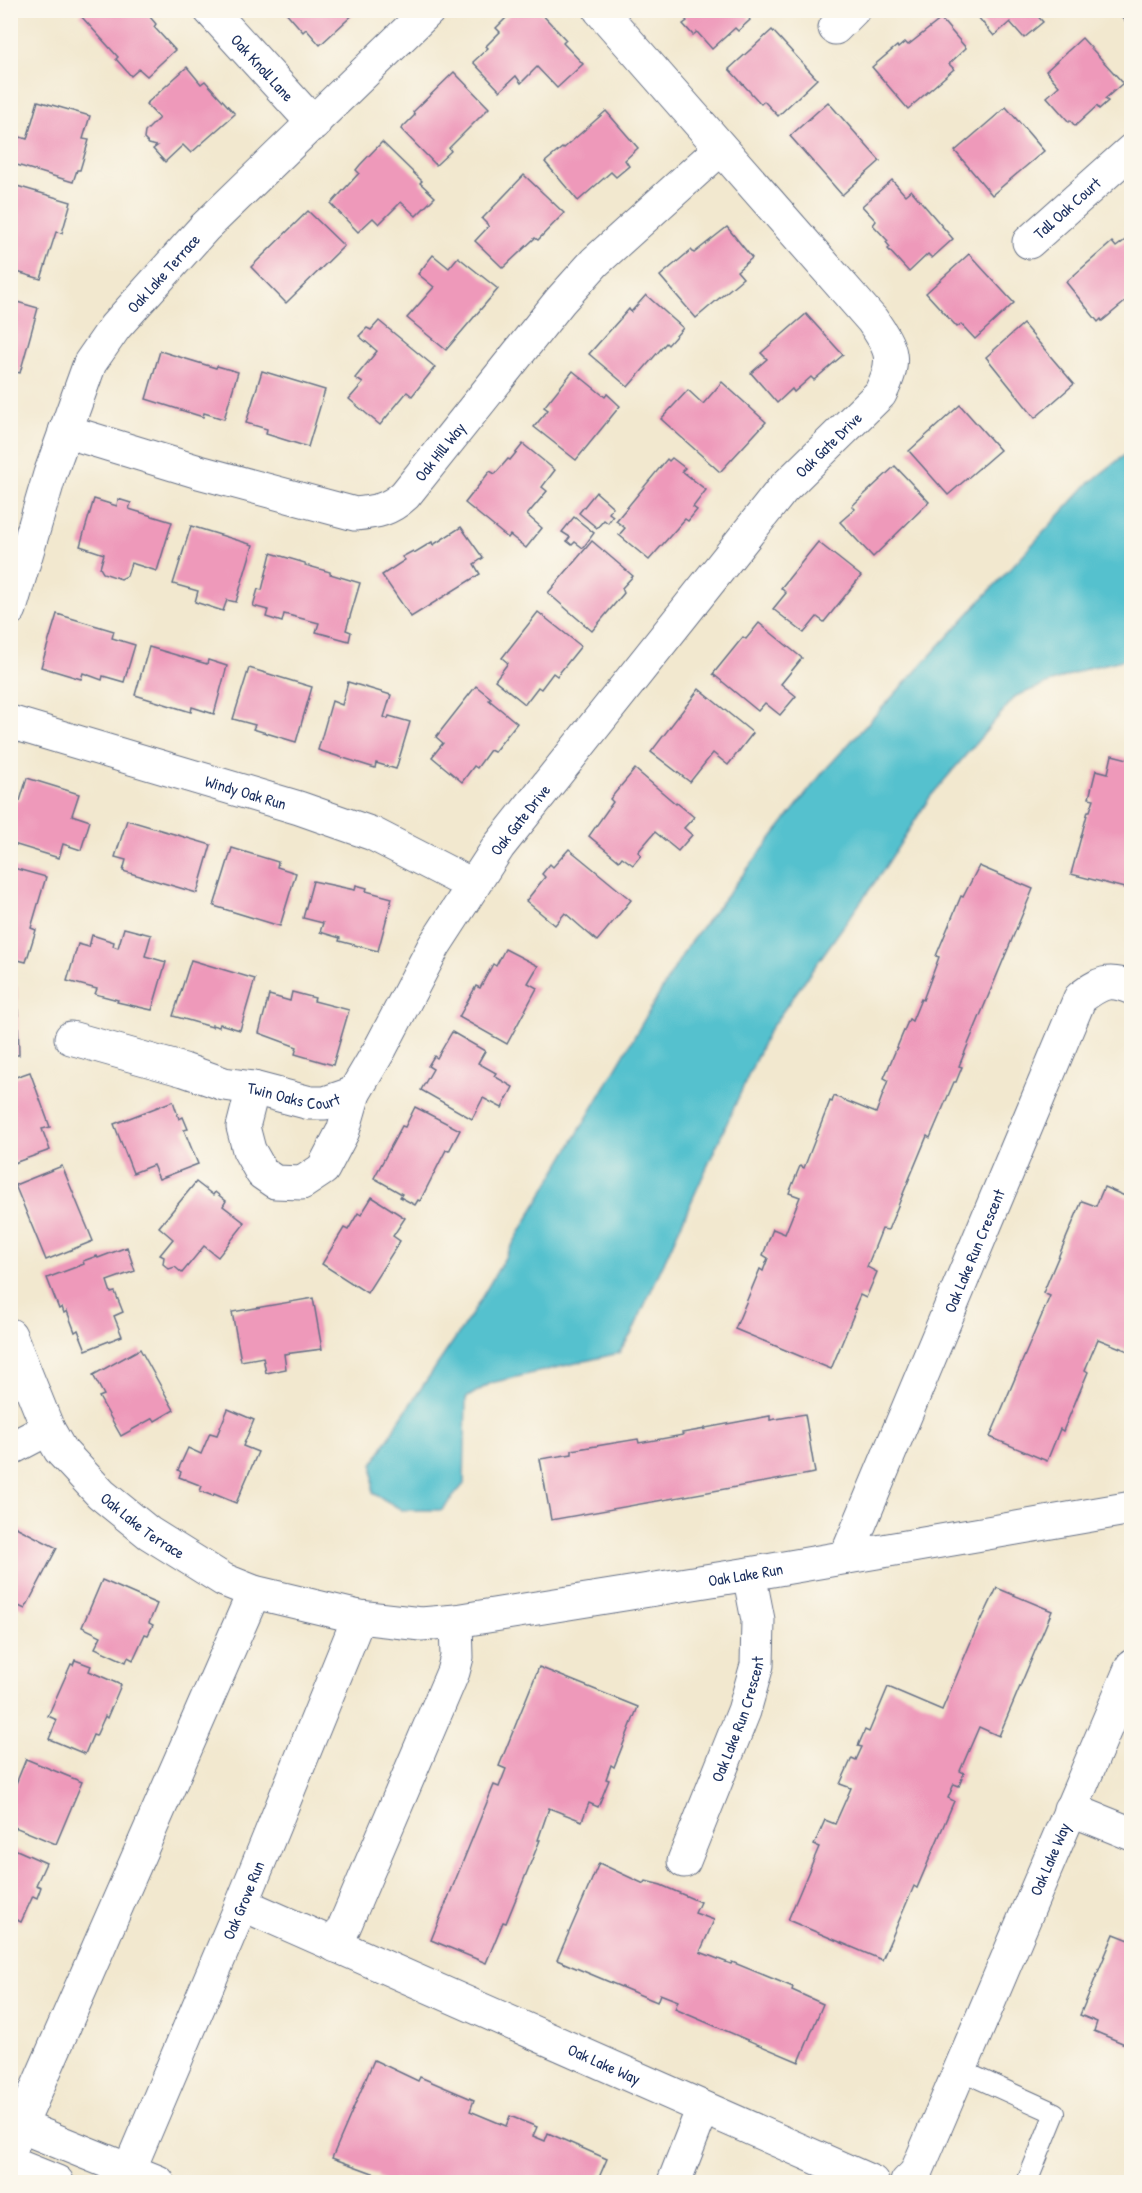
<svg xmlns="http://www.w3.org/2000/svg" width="1142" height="2193" font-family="'Patrick Hand',sans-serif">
	<rect width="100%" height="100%" fill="#fbf7ec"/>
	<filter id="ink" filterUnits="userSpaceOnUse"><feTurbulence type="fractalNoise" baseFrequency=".0167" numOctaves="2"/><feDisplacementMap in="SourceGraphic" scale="12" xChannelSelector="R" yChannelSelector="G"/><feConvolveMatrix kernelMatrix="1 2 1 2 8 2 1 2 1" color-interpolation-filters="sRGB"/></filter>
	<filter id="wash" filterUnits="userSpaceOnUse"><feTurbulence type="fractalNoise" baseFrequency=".008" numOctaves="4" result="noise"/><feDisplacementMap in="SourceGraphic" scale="24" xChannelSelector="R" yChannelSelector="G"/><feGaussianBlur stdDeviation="1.35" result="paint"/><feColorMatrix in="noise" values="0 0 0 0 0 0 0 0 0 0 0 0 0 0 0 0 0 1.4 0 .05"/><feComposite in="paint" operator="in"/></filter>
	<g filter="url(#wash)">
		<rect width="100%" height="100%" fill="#f2e8cf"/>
		<polygon fill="#55c1ce" stroke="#387896" stroke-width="1.5" points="1131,450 1131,658 1088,668 1016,696 930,797 882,872 768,1032 632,1333 619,1353 491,1383 466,1398 464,1484 442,1510 402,1510 373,1493 373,1464 398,1422 472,1314 688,945 824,771 1088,484"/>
		<g id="blocks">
			<g fill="#ee99ba">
				<polygon points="85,10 144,10 156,24 154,27 175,50 147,76 139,69 131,76 116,59 118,57 80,15"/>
				<polygon points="284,10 358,10 320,45 306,29 303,32"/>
				<polygon points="514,10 538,10 566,40 563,43 583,64 557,88 537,67 521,83 516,76 500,91 473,62 488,48 486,46 500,32 496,28"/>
				<polygon points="678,10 745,10 750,20 738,31 735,28 712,49 697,32 693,35 683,24 687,21"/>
				<polygon points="972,10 1032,10 1043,22 1024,38 1010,22 994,36"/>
				<polygon points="1116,10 1132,10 1132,29"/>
				<polygon points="941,19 966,48 949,64 954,69 908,109 872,67 897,46 898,48 905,42 908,45"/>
				<polygon points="772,30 817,79 778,116 764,101 761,104 729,69"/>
				<polygon points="1082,38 1123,83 1105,99 1108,101 1099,109 1097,106 1075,126 1070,120 1069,122 1047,97 1059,86 1046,71"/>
				<polygon points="187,67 201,84 205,81 235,114 191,153 183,145 165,162 153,149 157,146 149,144 144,139 145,132 159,118 146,104"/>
				<polygon points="454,72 489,108 449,148 451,151 436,165 401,129 415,115 413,112"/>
				<polygon points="38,101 90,116 83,139 89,140 80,170 77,170 73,182 10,163 10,134 27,139"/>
				<polygon points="828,102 880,161 842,195 790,136"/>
				<polygon points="1006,107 1044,151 992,195 955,151"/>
				<polygon points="606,111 638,148 625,160 629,166 616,177 611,172 578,201 545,162 562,148 563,149"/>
				<polygon points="382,142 422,181 420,183 435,197 416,216 401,202 379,224 373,218 358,232 331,204 359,173 356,170 360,165"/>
				<polygon points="524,175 564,213 538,240 535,238 503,268 475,241 489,226 482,219"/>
				<polygon points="892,180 905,195 911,190 953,239 932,258 928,254 909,272 888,249 890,247 886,242 888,241 873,225 876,221 862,206"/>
				<polygon points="17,186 71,202 62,233 56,232 41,279 10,270 10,209"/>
				<polygon points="308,211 344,246 286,303 251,267"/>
				<polygon points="727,227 752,258 737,271 743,278 696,318 660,276 691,250 694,253"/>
				<polygon points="1132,235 1132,296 1102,321 1101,319 1098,322 1066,282 1112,242 1116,247"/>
				<polygon points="969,254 1014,303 975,339 961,324 957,327 926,293"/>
				<polygon points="433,255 449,268 458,257 498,289 446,350 407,318 434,287 418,274"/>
				<polygon points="646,295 683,328 668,345 666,343 628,387 589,354 629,309 631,312"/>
				<polygon points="10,300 38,308 20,373 10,371"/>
				<polygon points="806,314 843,355 814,380 811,377 794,392 792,389 777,403 751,373 767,359 761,353"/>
				<polygon points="379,321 435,367 412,396 407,392 380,425 349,399 363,383 355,378 377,351 359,336 367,328 371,330"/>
				<polygon points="1023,324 1074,384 1035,418 986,357"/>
				<polygon points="160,351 216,368 217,366 238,372 224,419 204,413 203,417 146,399"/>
				<polygon points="262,371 325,390 308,447 266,434 267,429 246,423"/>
				<polygon points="573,371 605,397 607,394 620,406 576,460 534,427 548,410 544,407"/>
				<polygon points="722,382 766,422 720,472 661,419 688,390 703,404"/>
				<polygon points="960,405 1000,450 948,495 909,451"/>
				<polygon points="523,444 555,470 542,487 547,491 527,515 542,528 526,548 510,535 508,538 465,503 490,471 495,474 508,459 510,460"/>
				<polygon points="672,458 685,468 682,471 706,490 693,507 697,510 688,521 685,519 649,560 619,535 625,528 616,521 667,459 669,461"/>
				<polygon points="895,466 929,502 873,557 840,522 855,509 852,506"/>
				<polygon points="596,492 613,507 609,513 613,516 608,523 604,520 597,528 579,513"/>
				<polygon points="94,499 117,506 118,499 131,503 129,509 172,522 157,571 131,563 127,576 121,579 103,573 100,568 104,554 80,546"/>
				<polygon points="574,517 594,533 583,548 575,542 572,545 567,541 570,537 562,532"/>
				<polygon points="191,526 253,545 236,602 227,600 223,611 195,602 198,591 173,584"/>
				<polygon points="461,527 483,558 474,564 480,574 411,617 382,575 405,560 402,557 413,551 414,553 432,542 433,545"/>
				<polygon points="592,541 633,576 622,588 624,593 592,631 548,593"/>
				<polygon points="818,542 861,576 824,622 817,617 804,633 773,609 786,593 781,588"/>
				<polygon points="271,553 305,563 305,565 330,572 330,574 360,583 346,630 351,632 349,641 316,632 319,623 284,614 282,622 266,617 268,610 253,606 258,589 262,590"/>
				<polygon points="538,612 581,646 557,676 553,673 541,689 538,687 525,704 495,680 508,663 502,658"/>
				<polygon points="57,614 114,631 112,638 135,645 124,682 103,676 102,680 83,673 81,679 41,667"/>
				<polygon points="759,623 802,658 781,684 796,696 780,715 765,703 758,711 713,674 743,637 746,639"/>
				<polygon points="149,647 207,664 208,660 227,666 214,714 192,707 191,712 135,695"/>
				<polygon points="249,668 312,687 296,742 253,729 255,725 233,719"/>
				<polygon points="348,682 391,695 384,717 388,719 389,716 410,722 396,769 376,763 375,768 318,750 332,701 342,705"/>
				<polygon points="476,686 491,698 489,700 517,723 494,752 490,750 477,768 474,766 462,782 432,757 443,743 436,737"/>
				<polygon points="699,689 753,733 728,765 713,753 690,782 651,752"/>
				<polygon points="1112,755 1132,760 1132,890 1071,874 1088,811 1090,811 1094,799 1089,798 1096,770 1108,773"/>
				<polygon points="635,769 676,804 677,803 694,817 684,828 692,835 678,851 655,832 638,852 641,855 633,865 622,857 619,861 589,836 613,802 610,799"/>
				<polygon points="27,778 79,794 72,815 90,821 81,850 63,844 59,858 10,843 10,814 15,799 20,801"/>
				<polygon points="127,820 211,845 197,893 123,871 126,860 115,857"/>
				<polygon points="232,848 278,862 277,867 296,873 280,926 214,906"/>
				<polygon points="569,849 631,900 597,941 565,913 555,925 526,901 545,877 542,874 550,864 553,867"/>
				<polygon points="979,866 1033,889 959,1066 962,1067 956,1082 954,1082 930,1138 927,1136 888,1230 882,1229 867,1267 877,1272 866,1298 860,1295 854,1309 856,1309 831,1369 735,1329 760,1269 763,1271 768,1258 763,1255 773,1229 785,1234 800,1197 789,1193 800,1166 804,1168 830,1101 832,1102 834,1096 876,1113 888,1080 884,1078 909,1019 912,1021 921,999 923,1000 939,957 936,956 961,896 963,897"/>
				<polygon points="10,867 46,877 31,928 36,930 26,962 10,958"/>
				<polygon points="313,881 355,890 356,885 367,888 366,891 392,898 378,951 339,941 340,938 320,932 323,923 303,918"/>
				<polygon points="124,928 151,935 145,956 166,962 152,1010 117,1002 118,1000 95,994 97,989 67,981 78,944 89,947 92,935 114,942 113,946 118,948"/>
				<polygon points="505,949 538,966 528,983 537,988 507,1044 459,1017 476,986 480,988 493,964 496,966"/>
				<polygon points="191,960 255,979 240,1030 220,1024 219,1027 212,1025 212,1027 173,1016"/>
				<polygon points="17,986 19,1055 10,1055 10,987"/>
				<polygon points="292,992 315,998 314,1001 349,1010 333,1065 295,1054 297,1047 259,1033 269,995 290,1001"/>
				<polygon points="452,1032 485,1051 478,1063 496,1073 494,1076 513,1087 502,1108 483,1098 472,1119 421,1090 433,1069 428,1066 434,1056 437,1058"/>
				<polygon points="30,1072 50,1127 42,1129 50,1150 14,1163 10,1155 10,1079"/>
				<polygon points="173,1101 179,1119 183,1117 188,1129 184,1130 198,1164 159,1179 153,1165 133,1173 114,1124"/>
				<polygon points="415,1107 460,1130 449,1151 446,1150 420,1201 418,1200 415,1205 400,1197 402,1194 374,1178 402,1126 405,1127"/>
				<polygon points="62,1166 93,1241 46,1260 15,1185"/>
				<polygon points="196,1182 213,1195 215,1192 226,1201 223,1206 245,1223 218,1257 204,1246 182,1273 175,1267 169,1269 163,1264 164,1257 160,1255 173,1239 159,1227"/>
				<polygon points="1104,1187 1132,1199 1132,1341 1128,1351 1098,1339 1085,1370 1088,1372 1063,1431 1060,1429 1047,1461 990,1437 1050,1296 1043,1293 1082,1201 1096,1206"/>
				<polygon points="372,1197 405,1218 393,1236 400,1241 367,1293 322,1264 344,1228 348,1230 358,1213 361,1215"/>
				<polygon points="127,1247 135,1271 107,1281 111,1293 115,1292 123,1312 114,1316 122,1336 86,1350 78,1330 75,1332 67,1311 64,1313 62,1307 59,1309 47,1278 84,1264 83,1261 97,1256 98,1258"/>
				<polygon points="313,1298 322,1349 284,1354 286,1369 266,1373 263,1357 241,1361 232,1312"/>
				<polygon points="140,1349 174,1410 155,1421 153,1418 121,1436 99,1397 104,1395 93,1375"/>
				<polygon points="228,1409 254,1420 243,1446 258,1452 236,1503 214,1494 213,1496 200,1491 202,1486 179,1477 181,1472 178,1470 188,1448 201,1454 210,1433 217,1435"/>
				<polygon points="805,1414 815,1473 551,1520 540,1459 572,1454 572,1450 638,1439 639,1443 683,1435 682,1433 705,1429 705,1428 770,1416 770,1420"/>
				<polygon points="10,1524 57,1548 25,1609 10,1602"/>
				<polygon points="102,1580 157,1604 149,1623 153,1625 148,1635 145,1634 133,1660 128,1657 126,1662 95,1648 101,1636 82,1627"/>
				<polygon points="997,1588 1052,1611 999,1736 979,1727 960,1771 964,1773 959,1786 954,1784 948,1798 954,1801 917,1888 914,1886 882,1960 788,1920 819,1847 814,1845 825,1820 835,1824 851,1788 840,1784 852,1758 856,1760 862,1747 858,1746 865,1730 869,1732 888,1687 942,1710 981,1618 982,1619"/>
				<polygon points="75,1660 91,1666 89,1671 121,1685 107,1718 105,1716 96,1736 93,1735 85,1754 49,1739 57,1720 48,1716 71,1664 73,1665"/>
				<polygon points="539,1667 638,1707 614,1767 611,1765 606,1779 609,1780 598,1807 589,1803 582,1821 549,1808 538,1840 540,1840 506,1923 503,1922 486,1963 431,1940 494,1785 499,1787 506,1769 499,1766"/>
				<polygon points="26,1759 82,1782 56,1844 15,1827 15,1829 10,1828 10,1790 13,1791"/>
				<polygon points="10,1847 46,1863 36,1885 41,1887 37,1898 33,1896 21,1922 10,1917"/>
				<polygon points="599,1863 644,1884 646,1881 661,1885 700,1902 695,1913 714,1920 700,1952 731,1964 732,1962 793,1987 792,1990 823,2004 799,2062 675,2009 678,2001 660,1994 657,2002 557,1960"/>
				<polygon points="1114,1934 1132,1941 1132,2047 1094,2031 1097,2022 1080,2015"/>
				<polygon points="374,2060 418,2081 420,2077 474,2100 470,2111 506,2126 510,2116 537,2127 533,2136 545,2141 548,2133 607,2159 597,2182 402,2182 395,2179 393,2182 388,2182 377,2177 378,2175 332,2158"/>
			</g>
		</g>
	</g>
	<g filter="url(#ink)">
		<use href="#blocks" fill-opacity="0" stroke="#667086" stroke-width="1.5"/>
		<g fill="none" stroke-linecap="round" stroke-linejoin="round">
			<g stroke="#667086" stroke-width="22">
				<polyline id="service" points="960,2070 1055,2113 1027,2182"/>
			</g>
			<g stroke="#667086" stroke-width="35">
				<g id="minor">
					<path id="s1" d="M 210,10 L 314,124"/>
					<polyline points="835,28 853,10"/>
					<path id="s2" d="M 1029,242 L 1132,150"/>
					<path id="s3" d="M 65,431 L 199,472 L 355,514 C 376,512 389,510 405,495 L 560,301 L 595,262 L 720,149"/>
					<path id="s4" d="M 10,609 L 50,474 L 90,363 L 115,327 L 204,228 L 429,10"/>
					<path id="s5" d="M 10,722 L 299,808 L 373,834 L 472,885"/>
					<path id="s6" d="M 71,1038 L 184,1070 L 224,1084 L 253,1088 L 310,1103 L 325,1103 L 354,1093 L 380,1049 L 434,946 L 499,846 L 782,490 L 880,394 C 897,360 893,350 872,320 L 600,10"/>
					<polyline points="253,1088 243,1127 249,1150 262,1173 275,1182 302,1183 323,1169 343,1131 354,1093"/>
					<path id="s7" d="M 10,1335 L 48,1429 L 60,1450 L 101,1494 L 149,1533 L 224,1580 L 254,1592 L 359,1617 L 421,1624 L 456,1621 L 749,1574 L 1132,1508"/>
					<polyline points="10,1449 48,1429"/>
					<path id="s8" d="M 846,1557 L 1080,998 C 1100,983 1108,978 1132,988"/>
					<polyline points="1070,1809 1132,1834"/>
					<path id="s9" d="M 684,1861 L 744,1711 L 757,1665 L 758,1620 L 749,1574"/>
					<path id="s10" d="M 242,1904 L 872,2182"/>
					<polyline points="336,1946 453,1672 457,1657 456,1621"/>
					<polyline points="10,2150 254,1592"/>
					<path id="s11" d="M 124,2182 L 242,1904 L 359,1617"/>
					<polyline points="674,2182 703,2108"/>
					<path id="s12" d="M 907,2182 L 916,2173 L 1132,1666"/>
				</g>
			</g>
			<g stroke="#667086" stroke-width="35">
				<g id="tertiary">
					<polyline points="10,2122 158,2182"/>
					<polyline points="10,2163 57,2182"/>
				</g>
			</g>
			<use href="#service" stroke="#fff" stroke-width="20"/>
			<use href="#minor" stroke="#fff" stroke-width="33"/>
			<use href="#tertiary" stroke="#fff" stroke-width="33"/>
		</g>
	</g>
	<g text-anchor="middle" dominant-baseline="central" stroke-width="4.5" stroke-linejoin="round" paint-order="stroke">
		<g font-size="16" fill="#1b2f5e" stroke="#fbf7ec">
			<text stroke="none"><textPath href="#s1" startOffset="78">Oak Knoll Lane</textPath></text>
			<text stroke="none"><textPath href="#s2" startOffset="51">Tall Oak Court</textPath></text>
			<text stroke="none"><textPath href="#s4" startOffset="375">Oak Lake Terrace</textPath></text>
			<text stroke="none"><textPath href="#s6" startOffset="1100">Oak Gate Drive</textPath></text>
			<text stroke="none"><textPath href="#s3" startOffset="412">Oak Hill Way</textPath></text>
			<text stroke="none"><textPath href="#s5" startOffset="246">Windy Oak Run</textPath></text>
			<text stroke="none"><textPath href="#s6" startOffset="614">Oak Gate Drive</textPath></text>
			<text stroke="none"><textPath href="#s6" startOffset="231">Twin Oaks Court</textPath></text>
			<text stroke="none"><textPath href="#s8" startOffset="332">Oak Lake Run Crescent</textPath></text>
			<text stroke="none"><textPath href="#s7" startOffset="238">Oak Lake Terrace</textPath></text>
			<text stroke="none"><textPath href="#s7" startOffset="867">Oak Lake Run</textPath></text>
			<text stroke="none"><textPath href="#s9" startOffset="152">Oak Lake Run Crescent</textPath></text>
			<text stroke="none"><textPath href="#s12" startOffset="354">Oak Lake Way</textPath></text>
			<text stroke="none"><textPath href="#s11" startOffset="306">Oak Grove Run</textPath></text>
			<text stroke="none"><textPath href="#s10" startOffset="396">Oak Lake Way</textPath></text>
		</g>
	</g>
	<rect width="1142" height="2193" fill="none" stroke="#fbf7ec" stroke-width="36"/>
</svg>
